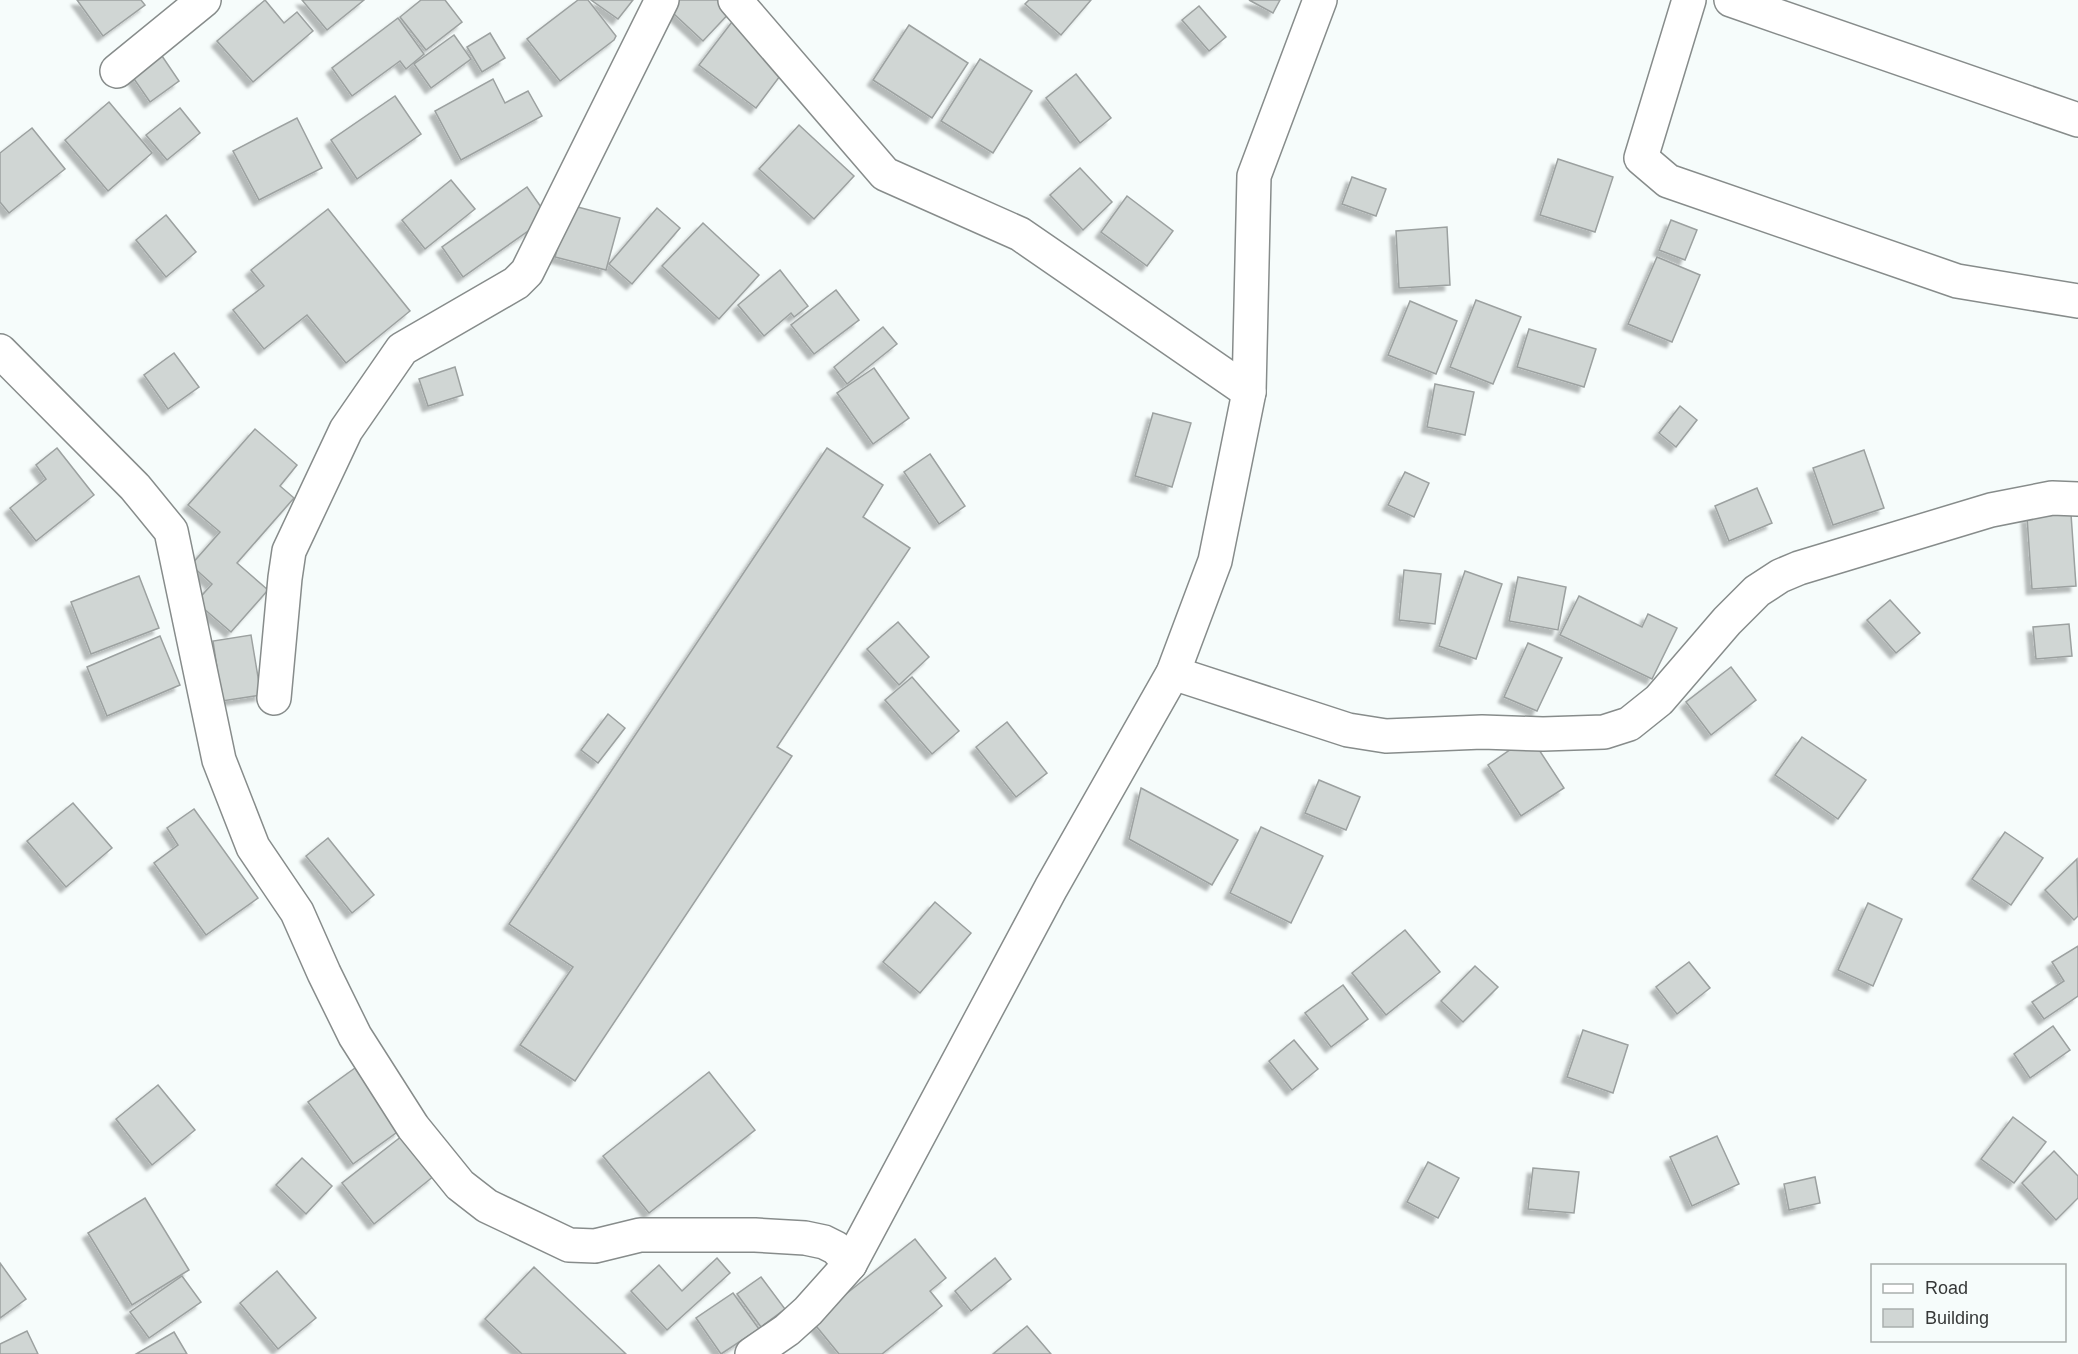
<svg xmlns="http://www.w3.org/2000/svg" width="2078" height="1354" font-family="Helvetica,sans-serif">
	<defs>
		<filter id="shadow"><feDropShadow dx="-5.5" dy="5.5" stdDeviation="1.5" flood-color="#0004"/></filter>
	</defs>
	<rect width="100%" height="100%" fill="#f6fcfb"/>
	<g fill="#d0d6d4" stroke="#9ca1a0" stroke-width="1.5" filter="url(#shadow)">
		<polygon points="77,0 141,0 145,5 103,36"/>
		<polygon points="265,0 284,23 297,12 313,31 253,82 217,41"/>
		<polygon points="302,0 364,0 327,30"/>
		<polygon points="421,0 445,0 462,22 426,50 400,17"/>
		<polygon points="578,0 588,0 616,36 614,40 560,81 527,39"/>
		<polygon points="591,0 633,0 618,19"/>
		<polygon points="659,0 726,0 734,8 703,41"/>
		<polygon points="1029,0 1091,0 1061,35 1025,4"/>
		<polygon points="1249,0 1280,0 1273,13"/>
		<polygon points="1199,6 1226,37 1209,51 1182,20"/>
		<polygon points="398,18 424,54 406,69 400,61 352,96 332,68"/>
		<polygon points="735,18 792,60 756,108 699,65"/>
		<polygon points="909,25 968,63 932,118 873,80"/>
		<polygon points="490,33 505,58 482,72 467,47"/>
		<polygon points="454,35 471,59 431,88 414,64"/>
		<polygon points="162,56 179,81 150,102 132,76"/>
		<polygon points="980,59 1032,91 993,153 941,121"/>
		<polygon points="1076,74 1111,118 1080,143 1046,98"/>
		<polygon points="493,79 505,103 528,91 542,116 461,160 435,111"/>
		<polygon points="395,96 421,134 357,179 331,140"/>
		<polygon points="109,102 152,153 108,191 65,140"/>
		<polygon points="180,108 200,133 167,160 146,135"/>
		<polygon points="297,118 322,168 259,200 233,151"/>
		<polygon points="799,125 854,176 814,219 759,169"/>
		<polygon points="32,128 65,169 9,213 0,202 0,153"/>
		<polygon points="1558,159 1613,177 1595,232 1540,215"/>
		<polygon points="1080,168 1112,202 1083,230 1050,195"/>
		<polygon points="1352,177 1386,189 1376,216 1342,204"/>
		<polygon points="451,180 475,209 425,249 402,220"/>
		<polygon points="527,187 548,217 463,277 442,247"/>
		<polygon points="1127,196 1173,231 1147,266 1101,232"/>
		<polygon points="570,205 620,218 606,270 555,257"/>
		<polygon points="657,208 680,228 632,284 609,264"/>
		<polygon points="328,209 410,311 346,363 307,315 264,349 233,310 264,286 251,270"/>
		<polygon points="166,215 196,252 166,277 136,240"/>
		<polygon points="1671,220 1697,230 1685,260 1659,250"/>
		<polygon points="703,223 759,275 719,319 662,266"/>
		<polygon points="1447,227 1450,285 1399,288 1396,231"/>
		<polygon points="1657,257 1700,275 1672,342 1628,324"/>
		<polygon points="780,270 808,306 794,317 791,313 764,336 738,305"/>
		<polygon points="836,290 859,320 814,354 791,325"/>
		<polygon points="1476,300 1521,317 1493,384 1450,367"/>
		<polygon points="1410,301 1457,321 1436,374 1388,355"/>
		<polygon points="883,327 897,344 847,384 834,367"/>
		<polygon points="1529,329 1596,349 1584,387 1517,367"/>
		<polygon points="174,353 199,387 168,409 144,375"/>
		<polygon points="455,367 463,395 428,406 419,379"/>
		<polygon points="874,368 909,418 873,444 837,393"/>
		<polygon points="1435,384 1474,392 1465,435 1427,427"/>
		<polygon points="1680,406 1697,420 1676,447 1659,433"/>
		<polygon points="1153,413 1191,423 1172,487 1135,476"/>
		<polygon points="255,429 297,465 280,486 294,498 237,563 268,590 231,632 196,602 212,584 191,565 220,532 188,505"/>
		<polygon points="57,448 94,495 36,541 10,508 46,479 36,465"/>
		<polygon points="827,448 883,485 863,517 910,548 777,747 792,756 575,1081 520,1045 573,967 509,924"/>
		<polygon points="1864,450 1884,508 1833,525 1813,468"/>
		<polygon points="930,454 965,506 939,524 904,472"/>
		<polygon points="1405,472 1429,483 1414,517 1388,505"/>
		<polygon points="1757,488 1772,523 1729,541 1715,506"/>
		<polygon points="2071,514 2076,586 2032,589 2027,517"/>
		<polygon points="1404,570 1441,574 1435,624 1399,620"/>
		<polygon points="1465,571 1502,584 1476,659 1439,646"/>
		<polygon points="139,576 159,628 91,654 71,602"/>
		<polygon points="1518,577 1566,587 1558,630 1509,621"/>
		<polygon points="1579,596 1642,627 1648,614 1677,628 1652,679 1560,635"/>
		<polygon points="1890,600 1920,633 1896,653 1867,620"/>
		<polygon points="898,622 929,657 899,685 867,649"/>
		<polygon points="2069,624 2072,656 2036,659 2033,627"/>
		<polygon points="251,635 261,695 222,701 213,641"/>
		<polygon points="160,636 180,685 107,716 87,667"/>
		<polygon points="1528,643 1562,658 1537,711 1504,697"/>
		<polygon points="1731,667 1756,700 1711,735 1686,702"/>
		<polygon points="912,677 959,731 932,754 885,700"/>
		<polygon points="608,714 625,728 598,763 581,750"/>
		<polygon points="1007,722 1047,773 1016,797 976,747"/>
		<polygon points="1530,736 1564,788 1521,816 1488,765"/>
		<polygon points="1802,737 1866,780 1838,819 1775,775"/>
		<polygon points="1319,780 1360,797 1346,830 1305,813"/>
		<polygon points="1141,788 1238,840 1212,885 1129,839"/>
		<polygon points="73,803 112,848 66,887 27,841"/>
		<polygon points="194,809 258,898 206,935 154,863 178,845 167,828"/>
		<polygon points="1261,827 1323,856 1291,923 1230,893"/>
		<polygon points="2005,832 2043,858 2011,905 1972,879"/>
		<polygon points="328,838 374,895 352,913 306,856"/>
		<polygon points="2077,859 2078,916 2074,920 2045,890"/>
		<polygon points="935,902 971,933 920,993 883,962"/>
		<polygon points="1868,903 1902,919 1873,986 1838,970"/>
		<polygon points="1405,930 1440,972 1386,1015 1352,973"/>
		<polygon points="2078,946 2078,996 2044,1019 2032,1002 2064,981 2052,962"/>
		<polygon points="1689,962 1710,988 1677,1014 1656,987"/>
		<polygon points="1475,966 1498,987 1463,1022 1441,1001"/>
		<polygon points="1343,985 1368,1019 1331,1047 1305,1013"/>
		<polygon points="2053,1026 2070,1050 2030,1078 2014,1054"/>
		<polygon points="1583,1030 1628,1045 1613,1093 1567,1077"/>
		<polygon points="1294,1040 1318,1069 1292,1090 1269,1061"/>
		<polygon points="355,1068 400,1130 353,1164 308,1102"/>
		<polygon points="709,1072 755,1130 649,1213 603,1156"/>
		<polygon points="158,1085 195,1130 152,1165 116,1119"/>
		<polygon points="2013,1117 2046,1142 2014,1183 1981,1159"/>
		<polygon points="402,1136 434,1176 374,1224 342,1183"/>
		<polygon points="1717,1136 1739,1184 1692,1206 1670,1157"/>
		<polygon points="2054,1151 2078,1176 2078,1198 2056,1220 2022,1183"/>
		<polygon points="302,1158 332,1186 306,1214 276,1185"/>
		<polygon points="1428,1162 1459,1178 1438,1218 1407,1202"/>
		<polygon points="1533,1168 1579,1172 1574,1213 1528,1209"/>
		<polygon points="1815,1177 1820,1203 1789,1210 1784,1184"/>
		<polygon points="145,1198 189,1270 132,1305 88,1233"/>
		<polygon points="915,1239 946,1278 930,1291 942,1306 882,1354 839,1354 812,1321"/>
		<polygon points="717,1258 730,1273 667,1330 631,1291 659,1265 682,1291"/>
		<polygon points="995,1258 1011,1279 971,1311 955,1291"/>
		<polygon points="0,1263 26,1299 0,1318"/>
		<polygon points="534,1267 626,1354 522,1354 485,1319"/>
		<polygon points="277,1271 316,1318 278,1349 240,1303"/>
		<polygon points="182,1276 201,1302 149,1338 130,1312"/>
		<polygon points="761,1277 785,1309 761,1327 737,1294"/>
		<polygon points="733,1293 759,1329 721,1354 696,1318"/>
		<polygon points="1027,1326 1051,1354 993,1354"/>
		<polygon points="27,1331 38,1354 0,1354 0,1344"/>
		<polygon points="174,1332 187,1354 136,1354"/>
	</g>
	<g fill="none" stroke-linecap="round" stroke-linejoin="round">
		<g stroke="#878c8b" stroke-width="36">
			<g id="minor">
				<polyline points="735,0 885,174 1020,234 1249,392"/>
				<polyline points="1689,0 1641,158 1668,181 1957,281 2078,301"/>
				<polyline points="1731,0 2078,120"/>
				<polyline points="117,71 204,0"/>
				<polyline points="0,351 135,487 171,531 219,760 253,847 297,912 324,973 355,1036 413,1127 460,1185 487,1206 569,1245 595,1246 640,1235 755,1235 805,1238 824,1242 836,1248 850,1264"/>
				<polyline points="1173,673 1348,730 1386,736 1482,732 1543,734 1604,732 1629,724 1659,700 1727,621 1757,591 1780,576 1799,568 1991,510 2052,498 2078,499"/>
				<polyline points="274,698 285,578 289,551 346,430 402,349 516,283 527,272 662,0"/>
				<polyline points="752,1354 787,1330 808,1311 850,1264 1051,888 1173,673 1215,561 1249,392 1254,176 1320,0"/>
			</g>
		</g>
		<use href="#minor" stroke="#fff" stroke-width="33"/>
	</g>
	<rect x="1871" y="1264" width="195" height="78" fill="#f6fcfb" stroke="#a9aead" stroke-width="1.5"/>
	<rect x="1883" y="1284" width="30" height="9" fill="#ffffff" stroke="#a9aead" stroke-width="1.5"/>
	<text x="1925" y="1294" font-size="18" fill="#363838">Road</text>
	<rect x="1883" y="1309" width="30" height="18" fill="#d0d6d4" stroke="#a9aead" stroke-width="1.5"/>
	<text x="1925" y="1324" font-size="18" fill="#363838">Building</text>
</svg>
